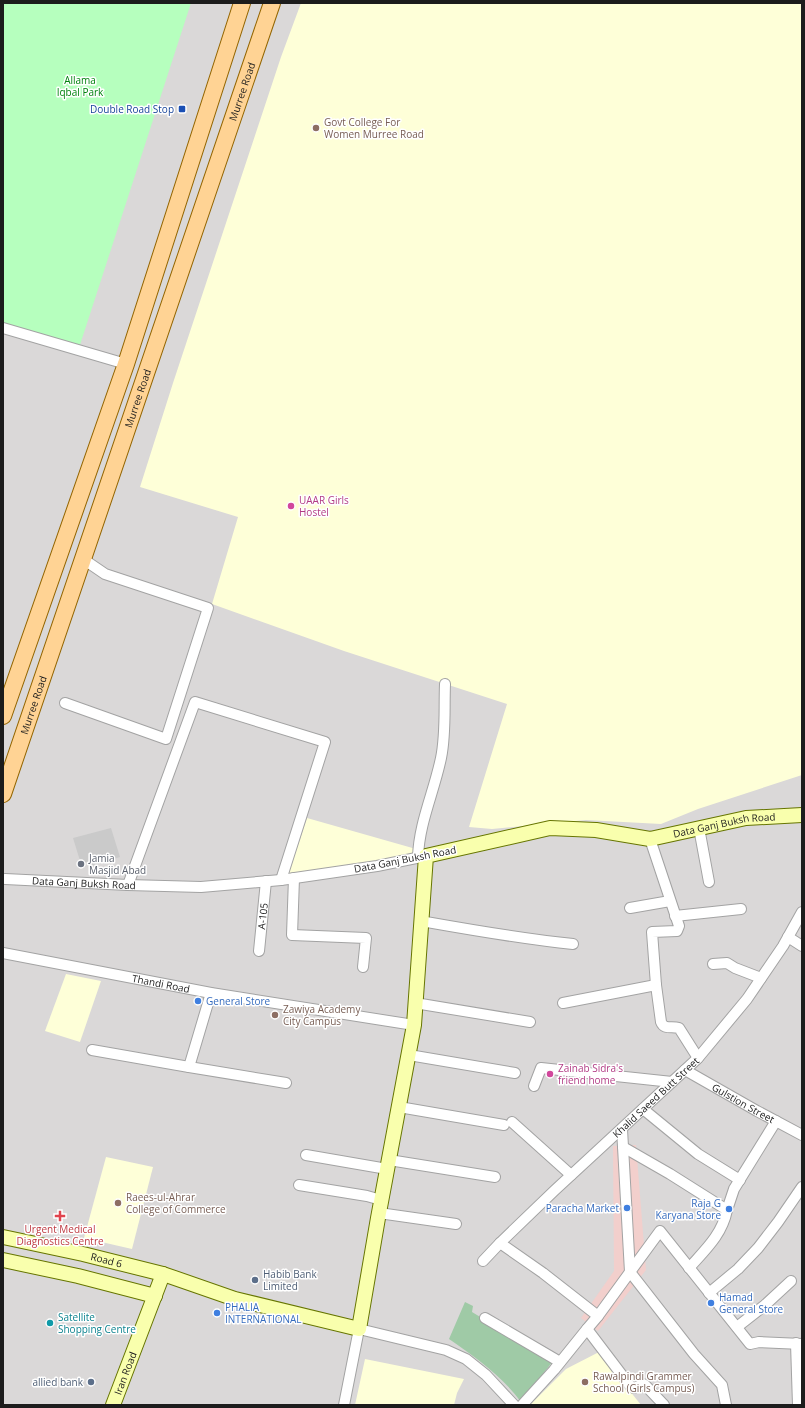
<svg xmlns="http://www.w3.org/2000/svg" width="805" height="1408" font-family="'Open Sans',sans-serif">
	<rect width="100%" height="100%" fill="#eeeae0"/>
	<rect fill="#dad8d8" x="3" y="3" width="799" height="1402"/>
	<polygon fill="#f2cfcc" points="636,1145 646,1270 598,1331 581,1318 614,1271 613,1146"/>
	<g fill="#feffd8">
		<polygon points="301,3 802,3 802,775 698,809 661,824 586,820 492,829 469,827 507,704 344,651 212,604 238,517 140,487 173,383 281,57"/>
		<polygon points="307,818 416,849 413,853 373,862 288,875"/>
		<polygon points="66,974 101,981 80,1042 45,1031"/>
		<polygon points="106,1157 153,1167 132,1249 84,1238"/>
		<polygon points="599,1352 641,1405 530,1405 566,1369"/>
		<polygon points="365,1359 464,1379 457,1393 454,1405 355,1405"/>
	</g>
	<polygon fill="#cacaca" points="111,828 120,857 92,866 91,861 81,864 73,838"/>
	<path fill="#9fcaa6" d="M 465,1302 L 473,1306 L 472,1312 L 553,1361 L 521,1402 C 502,1376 475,1357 449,1339 Z"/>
	<polygon fill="#b6ffbe" points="3,3 191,3 78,351 3,327"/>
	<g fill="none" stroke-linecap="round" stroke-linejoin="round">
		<g stroke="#a3a3a3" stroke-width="12">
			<g id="street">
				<polyline points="3,328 126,364"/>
				<polyline points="65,703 166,739 208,608 105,574 83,559"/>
				<polyline points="699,828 709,882"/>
				<path d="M 650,839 L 679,926 L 677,931 L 652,932 L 656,985 L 661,1022 C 664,1030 672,1026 679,1028 L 698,1058"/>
				<path d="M 418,857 C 419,823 434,792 441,758 C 446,734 444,709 445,684"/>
				<polyline points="294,878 292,935 366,938 363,967"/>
				<path id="s1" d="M 5,879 L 128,885 L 201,887 L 281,880 L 377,866 L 426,856"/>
				<polyline points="128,885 195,702 325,742 281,880"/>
				<polyline points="630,908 670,901"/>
				<polyline points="675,916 741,909"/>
				<path d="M 421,921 C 472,930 522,939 573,944"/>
				<polyline points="788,937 802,946"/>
				<path id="s2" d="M 259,951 L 266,881"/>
				<path id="s3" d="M 3,953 L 211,993 L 414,1025"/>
				<polyline points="713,964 727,963 735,968 761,978"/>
				<polyline points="211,993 189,1067 286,1083"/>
				<polyline points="415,1003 530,1022"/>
				<polyline points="563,1003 656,985"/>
				<polyline points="92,1050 189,1067"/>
				<polyline points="409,1055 515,1073"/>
				<path id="s4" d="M 685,1070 L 757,1111 L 802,1135"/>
				<polyline points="534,1086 541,1068 672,1082"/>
				<polyline points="399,1107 504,1125"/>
				<polyline points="643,1109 698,1154 740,1180"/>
				<polyline points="512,1122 571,1175"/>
				<polyline points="622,1129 630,1272 694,1354 722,1385 726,1405"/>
				<path d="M 623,1147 L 670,1174 L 727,1210 C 722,1235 705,1250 689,1268"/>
				<polyline points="306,1155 387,1169"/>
				<polyline points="389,1160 495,1177"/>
				<polyline points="299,1185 367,1196 381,1200"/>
				<polyline points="727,1210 734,1189 776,1121"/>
				<polyline points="379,1213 456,1224"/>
				<polyline points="500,1243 543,1273 598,1316"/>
				<path id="s5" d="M 483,1261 L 500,1243 L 555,1190 L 698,1058 L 747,999 L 783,946 L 802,912"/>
				<polyline points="709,1293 738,1269 758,1248 778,1222 802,1187"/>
				<polyline points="485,1318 560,1362"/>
				<polyline points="737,1327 765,1305 791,1281"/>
				<polyline points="587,1329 631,1387 634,1388 643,1384 645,1385 664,1405"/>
				<polyline points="796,1343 798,1405"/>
				<polyline points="344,1405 359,1329 446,1350 466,1359 486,1375 514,1405"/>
				<polyline points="522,1405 554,1370 587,1329 598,1316 630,1272 660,1231 750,1344 759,1342 802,1344"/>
			</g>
		</g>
		<g stroke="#667500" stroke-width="16">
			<g id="secondary">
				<path id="s6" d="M 3,1237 L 83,1254 L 163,1274 L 235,1299 L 359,1329 L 378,1218 L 414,1025 L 426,856 L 550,828 L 596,830 L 650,839 L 746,818 L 802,815"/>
				<polyline points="3,1260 78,1276 155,1296"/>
				<path id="s7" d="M 113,1405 L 163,1274"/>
			</g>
		</g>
		<g stroke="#936500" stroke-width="18">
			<g id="primary">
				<polyline points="3,716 126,364 242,3"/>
				<path id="s8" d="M 3,794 L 272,3"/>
			</g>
		</g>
		<use href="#street" stroke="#fff" stroke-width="10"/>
		<use href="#secondary" stroke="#f9ffad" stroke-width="14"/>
		<use href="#primary" stroke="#ffd394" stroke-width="16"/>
	</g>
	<rect fill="#1a4fb4" stroke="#fff" stroke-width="1.5" x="178" y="105" width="8" height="8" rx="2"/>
	<g fill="#8d6e63" stroke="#fff" stroke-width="1.5">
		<circle cx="316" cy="128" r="4"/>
		<circle cx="275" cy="1015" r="4"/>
		<circle cx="118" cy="1203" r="4"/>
		<circle cx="585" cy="1382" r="4"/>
	</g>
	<g fill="#d1479c" stroke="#fff" stroke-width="1.5">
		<circle cx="291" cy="506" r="4"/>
		<circle cx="550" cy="1074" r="4"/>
	</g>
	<circle fill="#6b7280" stroke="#fff" stroke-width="1.5" cx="81" cy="864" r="4"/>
	<g fill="#3f7fe0" stroke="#fff" stroke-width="1.5">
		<circle cx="198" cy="1001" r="4"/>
		<circle cx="627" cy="1208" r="4"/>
		<circle cx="729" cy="1209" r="4"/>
		<circle cx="711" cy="1303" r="4"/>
		<circle cx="217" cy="1313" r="4"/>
	</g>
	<path fill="#e0444e" stroke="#fff" stroke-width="1.5" d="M58 1210h4v4h4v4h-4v4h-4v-4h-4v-4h4z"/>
	<g fill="#5c6f8a" stroke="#fff" stroke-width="1.5">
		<circle cx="255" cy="1280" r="4"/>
		<circle cx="91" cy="1382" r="4"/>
	</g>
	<circle fill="#0f9aa8" stroke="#fff" stroke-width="1.5" cx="50" cy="1323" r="4"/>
	<g text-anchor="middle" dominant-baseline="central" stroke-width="3" stroke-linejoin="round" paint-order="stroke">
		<g font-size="10" fill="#00830e" stroke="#fff">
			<text x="80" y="80">Allama<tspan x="80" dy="12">Iqbal Park</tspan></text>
		</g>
		<g font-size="10" fill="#1c1c1c" stroke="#fff">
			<text stroke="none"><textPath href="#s8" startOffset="742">Murree Road</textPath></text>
			<text stroke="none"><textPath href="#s8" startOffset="418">Murree Road</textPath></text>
			<text stroke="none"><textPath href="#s8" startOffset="94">Murree Road</textPath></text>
			<text stroke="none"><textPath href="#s6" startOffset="1150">Data Ganj Buksh Road</textPath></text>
			<text transform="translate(405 859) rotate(-11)">Data Ganj Buksh Road</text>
			<text stroke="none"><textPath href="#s1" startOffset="79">Data Ganj Buksh Road</textPath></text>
			<text stroke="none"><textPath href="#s2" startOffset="35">A-105</textPath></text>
			<text stroke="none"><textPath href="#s3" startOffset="161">Thandi Road</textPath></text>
			<text stroke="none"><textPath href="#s5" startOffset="238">Khalid Saeed Butt Street</textPath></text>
			<text stroke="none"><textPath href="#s4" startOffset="67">Gulstion Street</textPath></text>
			<text stroke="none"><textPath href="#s6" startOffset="106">Road 6</textPath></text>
			<text stroke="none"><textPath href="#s7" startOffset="34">Iran Road</textPath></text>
		</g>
		<g font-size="10" fill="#164399" stroke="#fff" text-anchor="end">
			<text x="174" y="109">Double Road Stop</text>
		</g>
		<g font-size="10" fill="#785e54" stroke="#fff" text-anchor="start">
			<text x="324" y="122">Govt College For<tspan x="324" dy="12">Women Murree Road</tspan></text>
			<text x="283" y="1009">Zawiya Academy<tspan x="283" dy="12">City Campus</tspan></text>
			<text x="126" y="1197">Raees-ul-Ahrar<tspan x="126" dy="12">College of Commerce</tspan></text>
			<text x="593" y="1376">Rawalpindi Grammer<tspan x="593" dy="12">School (Girls Campus)</tspan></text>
		</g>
		<g font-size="10" fill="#b23c85" stroke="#fff" text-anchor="start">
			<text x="299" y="500">UAAR Girls<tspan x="299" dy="12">Hostel</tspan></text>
			<text x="558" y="1068">Zainab Sidra's<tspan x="558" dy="12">friend home</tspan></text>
		</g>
		<g font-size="10" fill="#5b616d" stroke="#fff" text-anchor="start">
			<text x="89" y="858">Jamia<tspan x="89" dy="12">Masjid Abad</tspan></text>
		</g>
		<g font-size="10" fill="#366cbe" stroke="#fff" text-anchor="start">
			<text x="206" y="1001">General Store</text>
			<text x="721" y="1203" text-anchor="end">Raja G<tspan x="721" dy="12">Karyana Store</tspan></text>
			<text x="619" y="1208" text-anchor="end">Paracha Market</text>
			<text x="719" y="1297">Hamad<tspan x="719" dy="12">General Store</tspan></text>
			<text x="225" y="1307">PHALIA<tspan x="225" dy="12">INTERNATIONAL</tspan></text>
		</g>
		<g font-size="10" fill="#be3a42" stroke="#fff">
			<text x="60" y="1229">Urgent Medical<tspan x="60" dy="12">Diagnostics Centre</tspan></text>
		</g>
		<g font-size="10" fill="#4e5e75" stroke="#fff" text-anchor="start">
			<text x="263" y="1274">Habib Bank<tspan x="263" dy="12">Limited</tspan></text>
			<text x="83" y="1382" text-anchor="end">allied bank</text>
		</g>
		<g font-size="10" fill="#0d838f" stroke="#fff" text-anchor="start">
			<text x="58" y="1317">Satellite<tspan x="58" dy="12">Shopping Centre</tspan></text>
		</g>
	</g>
	<rect width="805" height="1408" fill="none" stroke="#1c1c1c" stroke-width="8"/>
</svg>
